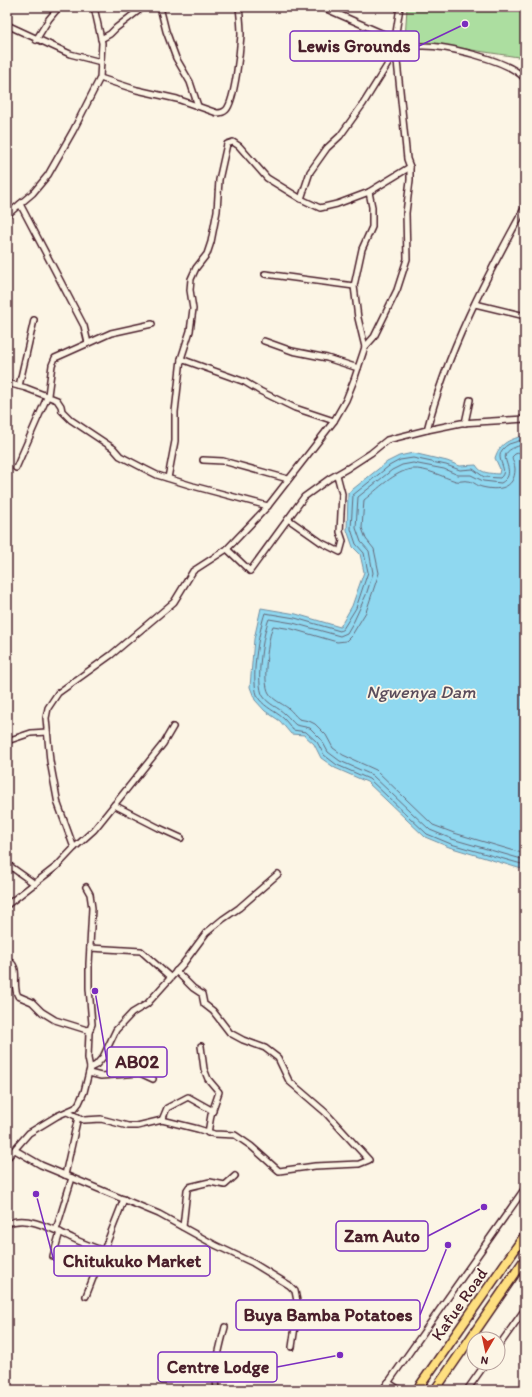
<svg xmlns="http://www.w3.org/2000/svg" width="532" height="1397" font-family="Itim,sans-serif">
	<rect width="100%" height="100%" fill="#fcf5e5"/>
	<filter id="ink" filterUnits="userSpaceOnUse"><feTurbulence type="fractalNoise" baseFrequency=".025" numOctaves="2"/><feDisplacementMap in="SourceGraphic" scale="8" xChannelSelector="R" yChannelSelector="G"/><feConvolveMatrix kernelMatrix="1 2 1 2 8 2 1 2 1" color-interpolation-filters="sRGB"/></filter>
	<g filter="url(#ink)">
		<polygon fill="#acdea0" stroke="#7b7e66" points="407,7 525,7 525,58 405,40"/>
		<path fill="#8fd8f0" stroke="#738ea1" d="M 525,435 L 525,870 L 449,847 L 425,837 L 367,782 L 335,768 L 321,758 L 314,744 L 304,735 L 291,734 L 280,721 L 265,711 L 255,700 L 250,687 L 254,639 L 261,608 L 296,614 L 340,627 L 352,606 L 364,572 L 360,554 L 353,547 L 347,530 L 348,493 L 387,462 L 399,456 L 413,453 L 447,461 L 460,466 L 476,465 C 481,474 490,473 499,474 L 500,469 L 495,458 C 500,442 510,440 525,435 Z"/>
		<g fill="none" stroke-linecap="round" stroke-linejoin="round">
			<g stroke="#66697a" stroke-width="1">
				<path d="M 525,439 C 520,441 514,442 509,444 C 488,457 512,468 500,478 L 484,477 L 473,469 L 460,470 L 446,465 L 413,458 L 400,460 L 389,466 L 353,495 L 351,529 L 356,544 L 364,553 L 368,572 L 356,608 L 343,629 L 340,631 L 295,618 L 265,613 C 259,630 249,684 259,699 C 266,708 275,711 283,718 C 287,722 290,726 293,730 L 306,732 L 317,742 L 324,755 L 337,765 L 369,779 L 427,834 L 451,844 L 525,865"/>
				<path d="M 525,444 C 519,446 509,448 506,454 C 502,461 517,474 501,483 L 483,481 L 471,475 L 458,475 L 444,469 L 413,463 L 402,465 L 392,470 L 358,497 L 356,528 L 361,542 L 369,551 L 373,573 L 366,595 L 354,621 L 347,633 L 340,636 L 293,623 L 269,619 C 263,633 255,683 263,696 C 269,705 278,707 285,714 C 289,717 292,722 296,725 L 310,728 L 321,739 L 328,752 L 340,761 L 372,775 L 430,830 L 452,839 L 525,860"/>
				<path d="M 525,451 L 515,454 L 512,457 C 512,461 515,464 515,469 C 515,489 498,491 482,487 C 477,486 473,481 468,481 C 464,480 460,482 456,481 C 442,477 427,468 412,469 C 395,471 377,490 364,500 L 362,528 L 366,539 L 374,549 L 379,573 L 366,612 L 352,635 L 346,641 L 337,642 L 292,629 L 273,626 C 268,637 262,683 269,693 C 273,700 281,703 288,708 C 292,711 295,716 299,719 L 309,721 L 315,724 L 326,735 L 333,748 L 343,755 L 376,770 L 433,825 L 454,833 L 525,854"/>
			</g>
			<g stroke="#4a1f2b" stroke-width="8">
				<g id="minor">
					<polyline points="160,7 166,31 176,58 190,82 198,106"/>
					<polyline points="322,7 395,39"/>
					<polyline points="7,25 70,54 101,62"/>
					<polyline points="101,39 110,34 116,28 143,7"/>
					<polyline points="36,40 49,19 59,7"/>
					<path d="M 100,78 L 137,90 L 177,99 L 217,113 C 220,113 223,113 226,110 C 235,101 240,49 241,35 C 241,26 240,16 239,7"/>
					<path d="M 301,199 L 310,172 L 327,148 L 340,136 L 363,104 L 396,51 C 404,48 412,46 420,46 C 444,45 510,60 525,79"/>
					<polyline points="20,204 84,326 88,343"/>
					<polyline points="7,215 33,193 48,175 73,131 100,78 102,43 94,7"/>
					<polyline points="265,274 354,286"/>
					<polyline points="475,304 525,316"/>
					<polyline points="264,341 292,351 327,358 358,368"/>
					<polyline points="365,347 358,318 354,286 362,249 372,227 372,207 369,192"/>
					<polyline points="181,359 245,382 260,391 295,408 334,421"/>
					<polyline points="7,383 26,388 57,400 61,406 62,411 71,420 113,448 120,456 145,469 157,475 193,486 268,506"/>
					<polyline points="19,386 34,320"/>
					<polyline points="465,423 470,400"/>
					<path d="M 427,430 C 447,351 486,278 525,207"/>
					<polyline points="203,460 223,461 288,479"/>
					<polyline points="16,468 48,395 52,365 55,358 111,333 152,324"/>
					<polyline points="168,478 175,441 175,412 181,359 190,331 193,309 190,290 191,279 196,268 207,254 211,242 217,211 219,180 227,144 233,142 239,146 267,178 301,199 320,208 337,204 369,192 410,167"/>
					<polyline points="288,519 322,543 340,552 343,541 340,532 342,494 337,475"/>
					<polyline points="227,549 250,571 304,497 329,479 348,468 371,453 387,440 427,430 461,423 525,419"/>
					<polyline points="7,741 31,733 47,732"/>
					<polyline points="114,805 159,828 181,838"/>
					<polyline points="74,848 58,804 50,761 46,718 48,708 58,693 111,655 174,602 193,571 227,549 268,506 334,421 346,400 354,380 365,347 374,337 397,290 407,259 406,213 410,180 410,167 407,159 396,51 395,39 400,7"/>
					<polyline points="7,864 35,884"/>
					<polyline points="86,887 90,894 92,908 89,964 89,988 92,1024 89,1032"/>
					<polyline points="7,905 57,866 74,848 94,830 163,744 173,727"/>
					<polyline points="90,948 141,951 170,977"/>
					<path d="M 7,960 C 22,966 11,985 18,996 L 32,1002 L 42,1012 L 55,1020 L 87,1030 L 89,1032 L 88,1058 L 90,1068"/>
					<polyline points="201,1046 204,1069 208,1079 219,1092 211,1115 208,1133"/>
					<polyline points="89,1073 101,1076 140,1073 153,1079"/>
					<polyline points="67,1112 84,1120 101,1119 128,1126 137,1126 162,1120 198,1129 214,1134 235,1135 251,1146 279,1171 315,1166 359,1164 369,1160 325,1112 289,1081 278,1058 265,1048 243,1040 230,1033 213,1011 204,1004 202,994 193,988 176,971"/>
					<polyline points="162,1120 167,1108 188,1097 213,1111"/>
					<polyline points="15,1150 41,1165 159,1214 215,1245 253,1263 289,1285 295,1291 297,1301 296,1320 292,1347"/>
					<polyline points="7,1158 29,1133 57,1116 75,1108 79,1103 84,1092 90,1068 96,1065 103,1057 116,1030 132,1013 147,1004 183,964 206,933 223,919 239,908 278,874"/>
					<polyline points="65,1175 78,1117"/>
					<path d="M 7,1224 C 27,1214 54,1230 72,1238 C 82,1243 93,1247 104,1251"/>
					<polyline points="183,1227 187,1190 189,1187 210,1182 225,1185 235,1176"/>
					<polyline points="56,1230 72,1178"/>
					<polyline points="53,1256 60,1232"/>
					<polyline points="86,1296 124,1199"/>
					<polyline points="498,1347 525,1309"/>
					<polyline points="388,1383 525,1188"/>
					<path d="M 217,1390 C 214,1366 219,1350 225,1327"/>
					<polyline points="467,1390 486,1363"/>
				</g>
			</g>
			<g stroke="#4a1f2b" stroke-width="9">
				<polyline id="tertiary" points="383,1390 388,1383 399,1390"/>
			</g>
			<g stroke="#4a1f2b" stroke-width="11">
				<g id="primary">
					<polyline points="417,1390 525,1235"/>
					<polyline points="435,1390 525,1259"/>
				</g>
			</g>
			<use href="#minor" stroke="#fcf5e5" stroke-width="5"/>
			<use href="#tertiary" stroke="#fcf5e5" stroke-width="6"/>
			<use href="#primary" stroke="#fedf80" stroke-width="8"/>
		</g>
	</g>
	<g text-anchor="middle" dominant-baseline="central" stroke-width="3.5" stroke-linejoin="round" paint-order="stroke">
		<g font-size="17" fill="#4a1f2b" stroke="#fcf5e5">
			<text transform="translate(459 1304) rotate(-55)">Kafue Road</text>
		</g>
		<g font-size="18" font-style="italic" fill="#5b4d5c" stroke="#fcf5e5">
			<text x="421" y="692">Ngwenya Dam</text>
		</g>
	</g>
	<path fill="none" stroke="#7b2cbf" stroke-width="1.5" d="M465 24L419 46M95 991L107 1062M484 1207L428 1236M36 1194L54 1261M448 1245L420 1315M340 1355L277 1367"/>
	<g fill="#7b2cbf" stroke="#fcf5e5" stroke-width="1.5">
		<circle cx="465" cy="24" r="4"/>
		<circle cx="95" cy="991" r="4"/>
		<circle cx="484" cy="1207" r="4"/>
		<circle cx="36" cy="1194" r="4"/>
		<circle cx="448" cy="1245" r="4"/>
		<circle cx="340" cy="1355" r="4"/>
	</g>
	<g fill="#fcf5e5" stroke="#7b2cbf" stroke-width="1.5">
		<rect x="290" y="31" width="129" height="30" rx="4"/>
		<rect x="107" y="1047" width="60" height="30" rx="4"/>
		<rect x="336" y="1221" width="92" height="30" rx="4"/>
		<rect x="54" y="1246" width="156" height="30" rx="4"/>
		<rect x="236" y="1300" width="184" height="30" rx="4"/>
		<rect x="158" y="1352" width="119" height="30" rx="4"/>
	</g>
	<g font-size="18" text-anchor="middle" font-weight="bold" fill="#4a1f2b">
		<text x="354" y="52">Lewis Grounds</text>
		<text x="137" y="1068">AB02</text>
		<text x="382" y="1242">Zam Auto</text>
		<text x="132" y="1267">Chitukuko Market</text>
		<text x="328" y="1321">Buya Bamba Potatoes</text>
		<text x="218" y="1373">Centre Lodge</text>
	</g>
	<rect width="532" height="1397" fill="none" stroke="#fcf5e5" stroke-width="24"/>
	<rect x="12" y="12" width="508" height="1373" fill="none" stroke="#4a1f2b" stroke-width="1.5" filter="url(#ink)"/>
	<g transform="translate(486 1351) rotate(189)"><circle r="19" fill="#fcf5e5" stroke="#b59f9b"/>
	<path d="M0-3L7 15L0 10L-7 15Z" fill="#c8321e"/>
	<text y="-6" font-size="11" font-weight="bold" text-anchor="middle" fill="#4a1f2b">N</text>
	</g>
</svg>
